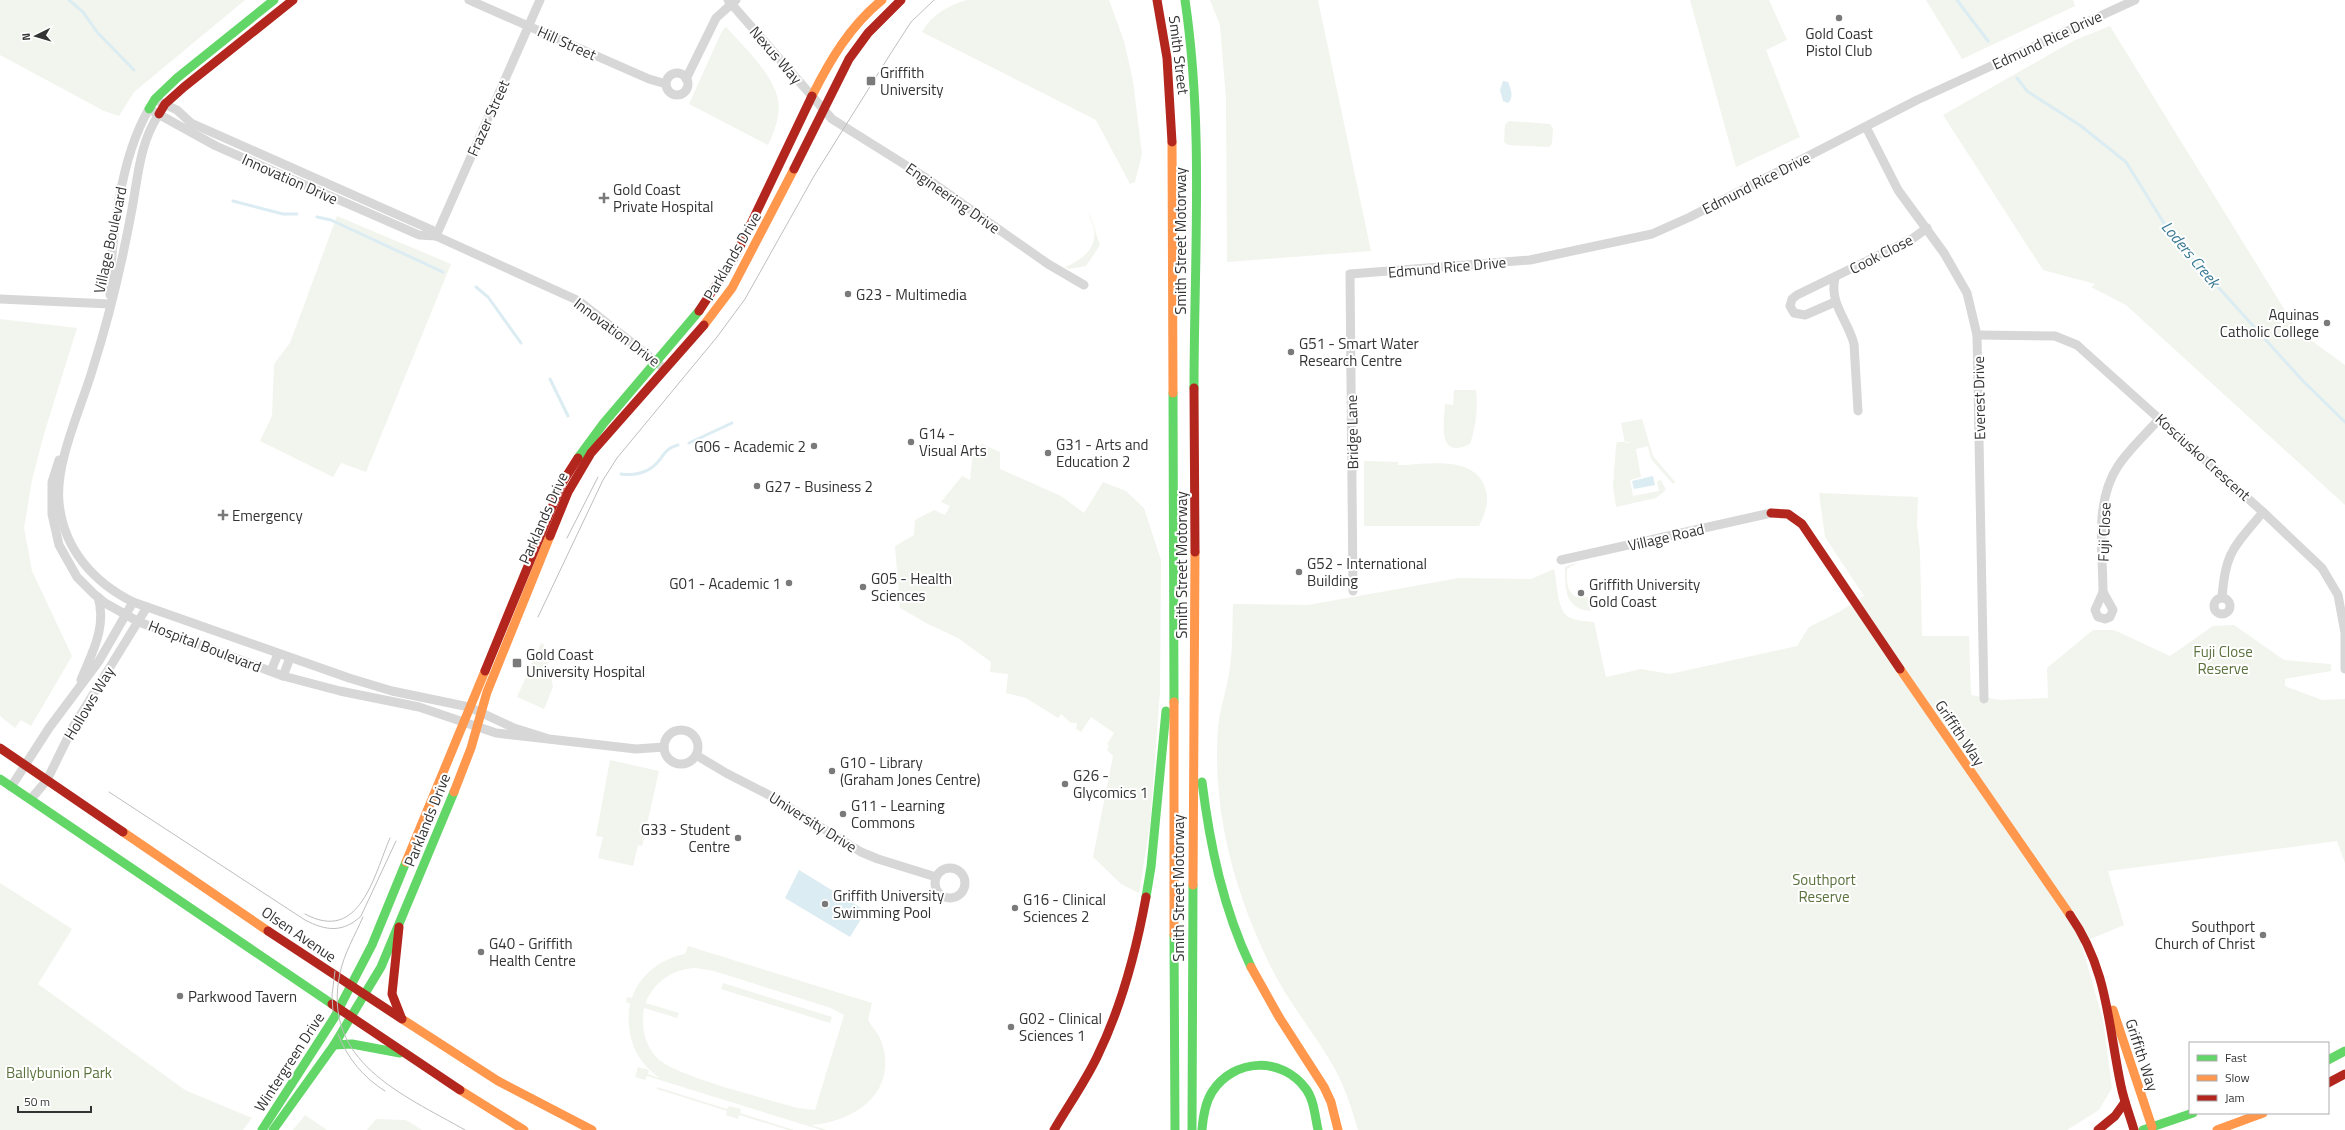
<svg xmlns="http://www.w3.org/2000/svg" width="2345" height="1130" font-family="'Titillium Web',sans-serif">
	<rect width="100%" height="100%" fill="#fff"/>
	<g fill="#f2f5ed" fill-rule="evenodd">
		<polygon points="0,0 245,0 134,92 119,116 104,111 0,55"/>
		<path d="M 967,0 L 1109,0 L 1124,41 L 1133,81 L 1142,154 L 1135,182 L 1130,184 L 1096,120 L 922,32 C 931,15 949,5 967,0 Z"/>
		<polygon points="1210,0 1318,0 1371,251 1227,262 1226,99 1220,25"/>
		<polygon points="1690,0 1769,0 1787,40 1766,50 1800,137 1736,167"/>
		<polygon points="1926,0 2073,0 2075,6 1962,59"/>
		<polygon points="2110,26 2297,330 2345,365 2345,505 2126,305 2091,287 2095,284 2043,270 1943,115 2075,40"/>
		<path d="M 726,27 C 744,47 773,74 778,100 C 781,114 774,133 768,145 L 689,104 L 722,31 Z"/>
		<polygon points="1509,121 1550,124 1553,128 1552,144 1549,147 1508,145 1504,142 1505,125"/>
		<path d="M 1089,212 L 1100,245 L 1086,266 L 1069,269 L 1065,267 C 1081,261 1097,249 1094,230 C 1093,224 1089,218 1089,212 Z"/>
		<polygon points="337,216 451,264 366,472 341,463 333,477 260,441 272,416 274,364 290,343"/>
		<polygon points="0,319 77,328 44,434 32,480 24,528 32,571 72,656 31,726 21,720 15,728 0,716"/>
		<path d="M 1454,390 L 1476,390 C 1478,408 1476,427 1470,444 C 1437,460 1444,424 1445,404 L 1453,405 Z"/>
		<polygon points="1642,419 1653,456 1675,482 1673,484 1651,459 1648,446 1636,449 1641,477 1630,480 1633,496 1659,491 1657,481 1661,480 1666,490 1656,498 1616,507 1613,486 1616,445 1617,442 1632,442 1625,443 1621,423"/>
		<polygon points="982,444 1000,452 1000,469 1061,496 1084,513 1103,482 1126,491 1144,508 1161,560 1160,691 1150,825 1139,893 1121,884 1093,857 1113,756 1107,750 1109,746 1107,744 1114,733 1091,717 1081,732 1076,729 1077,723 1071,723 1061,714 1058,718 1026,698 1006,693 1008,674 990,672 991,662 958,638 928,624 900,608 895,546 914,535 915,520 934,510 945,515 950,506 941,502 962,476 970,480 973,452"/>
		<path d="M 1364,461 L 1398,462 L 1398,465 C 1425,465 1469,455 1483,483 C 1491,499 1486,511 1479,526 L 1364,526 Z"/>
		<path d="M 1819,493 L 1918,497 L 1917,524 L 1920,551 L 1922,636 L 1969,636 L 1971,695 L 2000,700 L 2048,698 L 2047,668 L 2093,630 L 2114,630 L 2170,656 L 2213,626 L 2234,625 L 2284,660 L 2331,664 L 2331,671 L 2285,679 L 2285,686 L 2322,700 L 2345,699 L 2345,863 L 2337,841 L 2108,871 L 2124,925 L 2081,943 L 2103,1020 L 2112,1088 L 2099,1110 L 2067,1130 L 1358,1130 C 1352,1110 1346,1090 1336,1071 C 1315,1033 1286,1000 1268,961 C 1233,888 1212,808 1218,727 C 1220,709 1226,691 1229,674 C 1233,651 1232,627 1233,604 L 1308,605 L 1459,578 L 1531,579 L 1554,569 C 1557,581 1557,606 1566,615 C 1573,621 1585,621 1594,622 L 1606,677 L 1641,669 L 1670,674 L 1797,646 L 1809,627 L 1839,612 L 1864,596 L 1825,537 Z"/>
		<path d="M 1578,562 L 1567,569 C 1566,585 1568,601 1588,597 L 1591,611 C 1565,609 1565,590 1565,567 Z"/>
		<polygon points="541,643 544,645 553,687 544,709 517,697"/>
		<polygon points="610,760 659,771 642,846 638,845 633,866 598,858 603,837 596,836"/>
		<polygon points="0,883 72,929 38,984 185,1090 252,1118 243,1130 0,1130"/>
		<path d="M 688,946 L 872,1003 L 868,1019 C 872,1028 879,1033 882,1043 C 898,1093 854,1122 811,1125 L 827,1130 L 821,1130 L 647,1076 L 645,1080 L 635,1077 L 638,1067 L 649,1070 L 648,1074 L 660,1078 C 634,1061 625,1033 630,1004 L 626,1002 L 627,997 L 632,998 C 640,974 661,959 685,954 ZM 696,968 L 714,971 L 831,1008 L 844,1015 L 815,1110 L 797,1108 C 766,1098 675,1077 656,1057 C 644,1043 641,1026 644,1008 L 677,1018 L 679,1013 L 646,1003 L 647,999 C 658,979 674,969 696,968 Z"/>
		<polygon points="723,983 832,1017 830,1023 721,989"/>
		<polygon points="657,1087 727,1109 729,1106 741,1109 740,1113 794,1130 788,1130 739,1115 738,1119 726,1115 727,1111 657,1089"/>
		<polygon points="305,1115 327,1130 293,1130"/>
		<polygon points="376,1119 406,1120 422,1130 367,1130"/>
	</g>
	<g fill="#dbecf2">
		<path d="M 1503,81 L 1508,82 C 1511,89 1514,98 1508,103 L 1503,101 L 1500,90 Z"/>
		<polygon points="1653,476 1655,485 1634,489 1632,481"/>
		<polygon points="799,870 866,911 850,937 785,898"/>
	</g>
	<g fill="none" stroke-linecap="round" stroke-linejoin="round">
		<g stroke="#dbecf2" stroke-width="3">
			<polyline points="69,0 83,12 97,32 134,70"/>
			<polyline points="1957,0 1988,41"/>
			<polyline points="2017,78 2027,91 2081,126 2126,162 2172,236 2303,381 2345,422"/>
			<polyline points="233,201 283,214 297,214"/>
			<polyline points="317,217 331,220 443,272"/>
			<polyline points="476,287 488,297 521,343"/>
			<polyline points="550,379 568,416"/>
			<polyline points="689,443 732,423"/>
			<path d="M 621,474 C 633,476 648,473 657,463 C 664,455 666,448 678,445"/>
		</g>
		<g stroke="#d7d7d7" stroke-width="9">
			<polyline points="469,0 649,79 666,84"/>
			<polyline points="728,0 832,119 923,176 1048,264 1084,285"/>
			<circle cx="677" cy="84" r="11"/>
			<polyline points="686,79 716,18 736,0"/>
			<polyline points="160,102 177,110 191,123 432,230 436,236"/>
			<path d="M 159,114 C 140,142 138,176 132,209 C 122,263 109,318 92,371 C 81,408 55,463 59,502 C 63,548 93,582 133,602 L 349,678 L 392,691 L 469,707 L 514,728 L 546,738"/>
			<polyline points="1866,127 1898,190 1944,253 1967,293 1977,335 1984,699"/>
			<polyline points="436,236 540,0"/>
			<path d="M 1835,278 C 1829,304 1848,320 1854,344 L 1858,411"/>
			<path d="M 110,295 C 111,239 120,158 149,109 L 216,146 L 419,235 L 436,236 L 579,301 L 660,365"/>
			<polyline points="0,299 110,304"/>
			<polyline points="1835,302 1805,315 1794,313 1790,306 1792,299 1797,295 1912,239 1927,228"/>
			<polyline points="1977,335 2055,336 2077,345 2263,512 2322,568 2338,595 2345,633 2345,669"/>
			<polyline points="59,460 52,482 52,514 59,545 77,577 94,594 105,603 139,622 283,676 340,691 419,707 496,733 636,749 664,747"/>
			<polyline points="1561,560 1771,513"/>
			<polyline points="1353,591 1350,274 1530,260 1652,234 1690,217 1917,100 2135,0"/>
			<path d="M 2103,592 C 2103,551 2094,502 2118,466 C 2129,449 2146,434 2160,418"/>
			<polygon points="2103,592 2113,610 2110,617 2105,619 2098,617 2095,610"/>
			<circle cx="2222" cy="606" r="8"/>
			<path d="M 2222,598 C 2225,551 2235,546 2263,512"/>
			<polyline points="271,671 278,654"/>
			<polyline points="283,676 290,658"/>
			<path d="M 81,680 C 92,653 107,627 98,597"/>
			<circle cx="681" cy="747" r="17"/>
			<polyline points="696,755 726,773 769,795 861,852 878,859 936,877"/>
			<polyline points="11,787 49,728 99,661 133,602"/>
			<polyline points="31,799 47,780 73,727 147,607"/>
			<circle cx="950" cy="883" r="15"/>
		</g>
		<g stroke="#63d668" stroke-width="9">
			<path d="M 1185,0 C 1204,128 1194,259 1194,388"/>
			<polyline points="149,109 155,99 177,78 274,0"/>
			<polyline points="1173,393 1174,702"/>
			<polyline points="578,458 603,424 699,311"/>
			<polyline points="0,779 332,1004"/>
			<path d="M 1202,782 C 1210,846 1223,908 1251,967"/>
			<polyline points="1146,897 1151,867 1166,711"/>
			<polyline points="1174,935 1175,1130"/>
			<polyline points="334,1045 352,1044 400,1053"/>
			<polyline points="2328,1060 2345,1051"/>
			<polyline points="262,1130 334,1018 372,945 406,862"/>
			<polyline points="273,1130 334,1045 381,967 454,792"/>
			<polyline points="1192,1130 1193,885"/>
			<path d="M 1202,1130 C 1203,1117 1205,1103 1212,1092 C 1234,1058 1282,1056 1306,1089 C 1314,1100 1315,1116 1318,1130"/>
			<polyline points="2143,1130 2193,1113"/>
		</g>
		<g stroke="#ff974d" stroke-width="9">
			<path d="M 812,96 C 830,60 850,26 882,0"/>
			<polyline points="1172,142 1173,393"/>
			<polyline points="704,325 732,288 794,169"/>
			<polyline points="1900,669 2070,915"/>
			<polyline points="1174,702 1174,935"/>
			<polyline points="454,792 471,748 487,692 550,536"/>
			<polyline points="123,832 268,931"/>
			<polyline points="406,862 485,671"/>
			<polyline points="1193,885 1195,552"/>
			<polyline points="1251,967 1279,1017 1324,1087 1331,1102 1338,1130"/>
			<polyline points="2113,1010 2152,1127"/>
			<polyline points="402,1019 498,1081 592,1130"/>
			<polyline points="460,1090 524,1130"/>
			<polyline points="2217,1130 2263,1113"/>
		</g>
		<g stroke="#b3261e" stroke-width="9">
			<polyline points="1157,0 1167,58 1172,142"/>
			<polyline points="159,114 165,104 184,87 293,0"/>
			<polyline points="794,169 849,59 868,33 901,0"/>
			<polyline points="699,311 736,255 812,96"/>
			<polyline points="1194,388 1195,552"/>
			<polyline points="1771,513 1788,514 1802,524 1900,669"/>
			<polyline points="550,536 568,492 591,453 704,325"/>
			<polyline points="485,671 562,483 578,458"/>
			<polyline points="0,748 123,832"/>
			<path d="M 2070,915 C 2108,969 2108,1025 2121,1086 C 2124,1101 2130,1116 2134,1130"/>
			<polyline points="399,927 392,994 401,1017"/>
			<polyline points="268,931 402,1019"/>
			<polyline points="332,1004 460,1090"/>
			<polyline points="2328,1083 2345,1074"/>
			<path d="M 1054,1130 C 1068,1106 1085,1082 1097,1057 C 1122,1006 1136,952 1146,897"/>
			<polyline points="2098,1130 2115,1116 2125,1102"/>
		</g>
		<g stroke="#bebebe" stroke-width="1">
			<polyline points="567,538 598,477"/>
			<polyline points="538,617 603,480 617,458 717,337 745,299 814,176 891,53 911,22 934,0"/>
			<path d="M 109,792 L 305,920 C 326,931 343,933 361,916 L 396,841"/>
			<path d="M 305,914 C 360,944 374,875 390,838"/>
			<path d="M 363,917 C 355,935 344,954 340,973 C 321,1062 402,1094 465,1130"/>
			<polyline points="333,1012 332,995 335,971"/>
			<path d="M 338,1034 C 347,1058 364,1078 385,1091"/>
		</g>
	</g>
	<g fill="#7a7a7a" stroke="#fff" stroke-width="1.5">
		<circle cx="1839" cy="18" r="4"/>
		<rect x="866" y="76" width="10" height="10" rx="2"/>
		<path d="M602 192h4v4h4v4h-4v4h-4v-4h-4v-4h4z"/>
		<circle cx="848" cy="294" r="4"/>
		<circle cx="2327" cy="323" r="4"/>
		<circle cx="1291" cy="352" r="4"/>
		<circle cx="911" cy="442" r="4"/>
		<circle cx="814" cy="446" r="4"/>
		<circle cx="1048" cy="453" r="4"/>
		<circle cx="757" cy="486" r="4"/>
		<path d="M221 509h4v4h4v4h-4v4h-4v-4h-4v-4h4z"/>
		<circle cx="1299" cy="572" r="4"/>
		<circle cx="789" cy="583" r="4"/>
		<circle cx="863" cy="587" r="4"/>
		<circle cx="1581" cy="593" r="4"/>
		<rect x="512" y="658" width="10" height="10" rx="2"/>
		<circle cx="832" cy="771" r="4"/>
		<circle cx="1065" cy="784" r="4"/>
		<circle cx="843" cy="814" r="4"/>
		<circle cx="738" cy="838" r="4"/>
		<circle cx="825" cy="904" r="4"/>
		<circle cx="1015" cy="908" r="4"/>
		<circle cx="2263" cy="935" r="4"/>
		<circle cx="481" cy="952" r="4"/>
		<circle cx="180" cy="996" r="4"/>
		<circle cx="1011" cy="1027" r="4"/>
	</g>
	<g text-anchor="middle" dominant-baseline="central" stroke-width="4" stroke-linejoin="round" paint-order="stroke">
		<g font-size="15" fill="#333" stroke="#fff" text-anchor="start">
			<text x="1839" y="33" text-anchor="middle">Gold Coast<tspan x="1839" dy="17">Pistol Club</tspan></text>
			<text x="880" y="72">Griffith<tspan x="880" dy="17">University</tspan></text>
			<text x="613" y="189">Gold Coast<tspan x="613" dy="17">Private Hospital</tspan></text>
			<text x="856" y="294">G23 - Multimedia</text>
			<text x="2319" y="314" text-anchor="end">Aquinas<tspan x="2319" dy="17">Catholic College</tspan></text>
			<text x="1299" y="343">G51 - Smart Water<tspan x="1299" dy="17">Research Centre</tspan></text>
			<text x="919" y="433">G14 -<tspan x="919" dy="17">Visual Arts</tspan></text>
			<text x="1056" y="444">G31 - Arts and<tspan x="1056" dy="17">Education 2</tspan></text>
			<text x="806" y="446" text-anchor="end">G06 - Academic 2</text>
			<text x="765" y="486">G27 - Business 2</text>
			<text x="232" y="515">Emergency</text>
			<text x="1307" y="563">G52 - International<tspan x="1307" dy="17">Building</tspan></text>
			<text x="871" y="578">G05 - Health<tspan x="871" dy="17">Sciences</tspan></text>
			<text x="781" y="583" text-anchor="end">G01 - Academic 1</text>
			<text x="1589" y="584">Griffith University<tspan x="1589" dy="17">Gold Coast</tspan></text>
			<text x="526" y="654">Gold Coast<tspan x="526" dy="17">University Hospital</tspan></text>
			<text x="840" y="762">G10 - Library<tspan x="840" dy="17">(Graham Jones Centre)</tspan></text>
			<text x="1073" y="775">G26 -<tspan x="1073" dy="17">Glycomics 1</tspan></text>
			<text x="851" y="805">G11 - Learning<tspan x="851" dy="17">Commons</tspan></text>
			<text x="730" y="829" text-anchor="end">G33 - Student<tspan x="730" dy="17">Centre</tspan></text>
			<text x="833" y="895">Griffith University<tspan x="833" dy="17">Swimming Pool</tspan></text>
			<text x="1023" y="899">G16 - Clinical<tspan x="1023" dy="17">Sciences 2</tspan></text>
			<text x="2255" y="926" text-anchor="end">Southport<tspan x="2255" dy="17">Church of Christ</tspan></text>
			<text x="489" y="943">G40 - Griffith<tspan x="489" dy="17">Health Centre</tspan></text>
			<text x="188" y="996">Parkwood Tavern</text>
			<text x="1019" y="1018">G02 - Clinical<tspan x="1019" dy="17">Sciences 1</tspan></text>
		</g>
		<g font-size="15" fill="#333" stroke="#fff">
			<text transform="translate(2047 40) rotate(-25)">Edmund Rice Drive</text>
			<text transform="translate(567 43) rotate(24)">Hill Street</text>
			<text transform="translate(776 55) rotate(49)">Nexus Way</text>
			<text transform="translate(1179 55) rotate(83)">Smith Street</text>
			<text transform="translate(488 118) rotate(-66)">Frazer Street</text>
			<text transform="translate(290 179) rotate(24)">Innovation Drive</text>
			<text transform="translate(1756 183) rotate(-27)">Edmund Rice Drive</text>
			<text transform="translate(953 198) rotate(35)">Engineering Drive</text>
			<text transform="translate(110 240) rotate(-78)">Village Boulevard</text>
			<text transform="translate(1180 241) rotate(-90)">Smith Street Motorway</text>
			<text transform="translate(1881 254) rotate(-27)">Cook Close</text>
			<text transform="translate(732 256) rotate(-60)">Parklands Drive</text>
			<text transform="translate(1447 267) rotate(-5)">Edmund Rice Drive</text>
			<text transform="translate(617 332) rotate(37)">Innovation Drive</text>
			<text transform="translate(1979 398) rotate(-91)">Everest Drive</text>
			<text transform="translate(1352 432) rotate(-91)">Bridge Lane</text>
			<text transform="translate(2203 457) rotate(42)">Kosciusko Crescent</text>
			<text transform="translate(543 518) rotate(-66)">Parklands Drive</text>
			<text transform="translate(2104 532) rotate(-88)">Fuji Close</text>
			<text transform="translate(1666 537) rotate(-13)">Village Road</text>
			<text transform="translate(1181 565) rotate(-90)">Smith Street Motorway</text>
			<text transform="translate(205 646) rotate(21)">Hospital Boulevard</text>
			<text transform="translate(89 703) rotate(-59)">Hollows Way</text>
			<text transform="translate(1960 733) rotate(56)">Griffith Way</text>
			<text transform="translate(427 820) rotate(-68)">Parklands Drive</text>
			<text transform="translate(813 822) rotate(32)">University Drive</text>
			<text transform="translate(1178 888) rotate(-90)">Smith Street Motorway</text>
			<text transform="translate(299 934) rotate(34)">Olsen Avenue</text>
			<text transform="translate(2142 1055) rotate(72)">Griffith Way</text>
			<text transform="translate(289 1062) rotate(-57)">Wintergreen Drive</text>
		</g>
		<g font-size="15" fill="#5b723d" stroke="#fff">
			<text x="2223" y="651">Fuji Close<tspan x="2223" dy="17">Reserve</tspan></text>
			<text x="1824" y="879">Southport<tspan x="1824" dy="17">Reserve</tspan></text>
			<text x="59" y="1072">Ballybunion Park</text>
		</g>
		<g font-size="16" font-style="italic" fill="#3a7a93" stroke="#fff">
			<text transform="translate(2191 254) rotate(50)">Loders Creek</text>
		</g>
	</g>
	<rect x="2189" y="1042" width="140" height="72" fill="#ffffff" stroke="#adadad"/>
	<rect x="2197" y="1055" width="20" height="6" fill="#63d668" stroke="#adadad"/>
	<text x="2225" y="1062" font-size="12" fill="#333333">Fast</text>
	<rect x="2197" y="1075" width="20" height="6" fill="#ff974d" stroke="#adadad"/>
	<text x="2225" y="1082" font-size="12" fill="#333333">Slow</text>
	<rect x="2197" y="1095" width="20" height="6" fill="#b3261e" stroke="#adadad"/>
	<text x="2225" y="1102" font-size="12" fill="#333333">Jam</text>
	<g transform="translate(36 36) rotate(265)" stroke="#ffffff" stroke-width="3" paint-order="stroke">
	<path d="M0-3L7 15L0 10L-7 15Z" fill="#333333"/>
	<text y="-6" font-size="11" font-weight="bold" text-anchor="middle" fill="#333333">N</text>
	</g>
	<path d="M18 1106v6h73v-6" fill="none" stroke="#333333" stroke-width="2"/>
	<text x="24" y="1106" font-size="12" fill="#333333" stroke="#ffffff" stroke-width="3" paint-order="stroke">50 m</text>
</svg>
